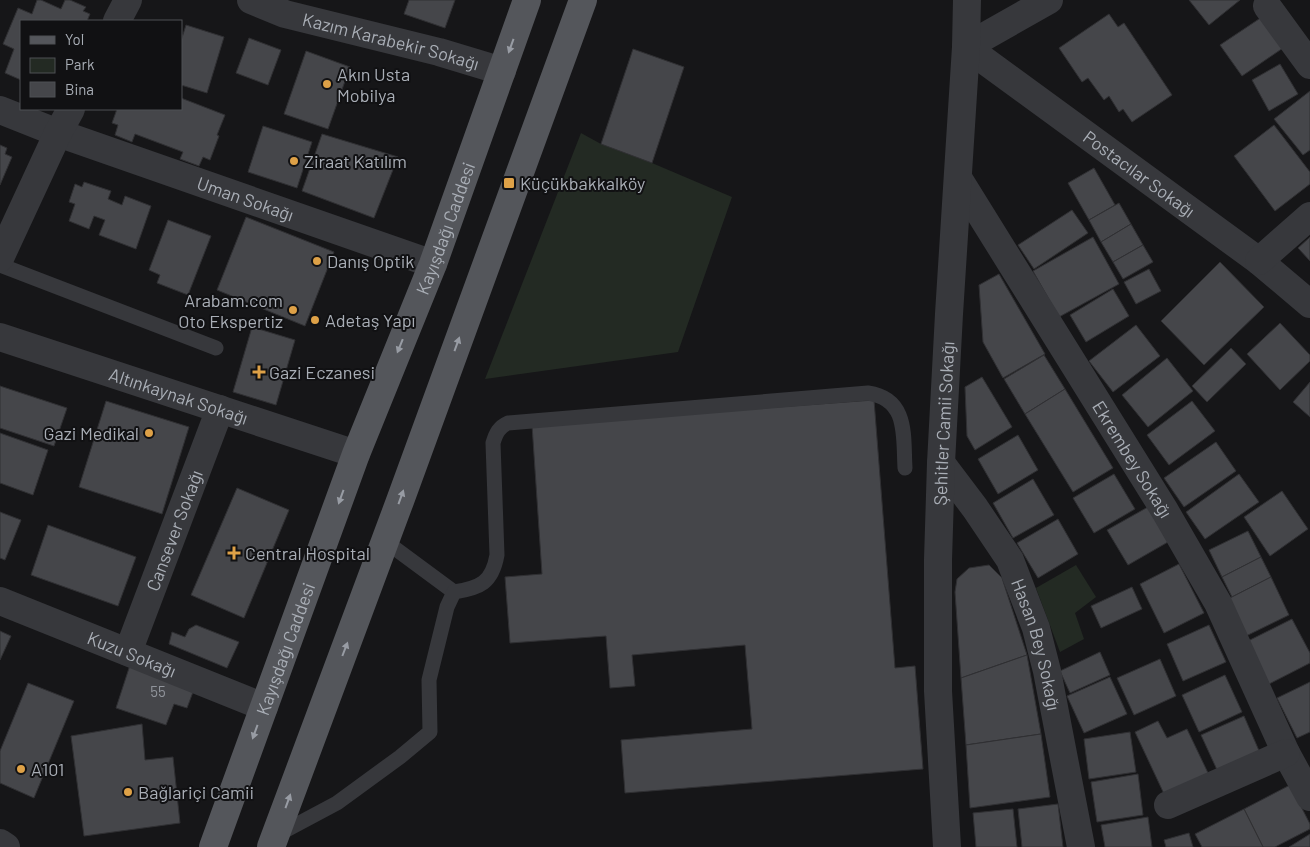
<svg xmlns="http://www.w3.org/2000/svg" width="1310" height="847" font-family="Barlow,sans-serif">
	<rect width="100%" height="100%" fill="#161618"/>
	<g fill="#232a23">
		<polygon points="581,133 601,144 652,163 732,197 678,352 485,379"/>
		<polygon points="1076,565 1096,597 1075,613 1084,639 1060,652 1036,588"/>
	</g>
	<g fill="#45464a" stroke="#303033">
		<polygon points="37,0 41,0 61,9 65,0 70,0 86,7 83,11 90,14 87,21 21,21 21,80 5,73 14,49 3,44 18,8 32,14"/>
		<polygon points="409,0 455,0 445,28 404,14"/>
		<polygon points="1189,0 1240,0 1209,25"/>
		<polygon points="1109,14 1118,27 1124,23 1172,95 1132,122 1123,109 1119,112 1109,96 1104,100 1088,78 1082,82 1059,48"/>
		<polygon points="1262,17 1283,48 1242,76 1220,45"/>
		<polygon points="186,25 224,37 207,93 181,85 181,41"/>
		<polygon points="249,38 281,50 268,85 236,73"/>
		<polygon points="633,49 684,67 652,163 601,144"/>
		<polygon points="306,51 350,67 328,129 284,114"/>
		<polygon points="1280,64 1298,94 1269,111 1252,80"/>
		<polygon points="1310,91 1310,150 1303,155 1274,119"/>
		<polygon points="181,98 225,115 217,135 219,136 210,160 203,157 199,166 180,159 183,152 135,134 132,142 115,135 118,125 112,123 117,109 181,109"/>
		<polygon points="1274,125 1310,172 1310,184 1275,211 1234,156"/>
		<polygon points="263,126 312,142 297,188 248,172"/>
		<polygon points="322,134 398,157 374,218 302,191"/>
		<polygon points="0,145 7,148 5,154 12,157 0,185"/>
		<polygon points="1094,168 1115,205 1089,220 1068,183"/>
		<polygon points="84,182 111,191 108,199 122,205 125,196 151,206 136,249 99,235 105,220 94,216 89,229 69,221 75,204 69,202 75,184 82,187"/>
		<polygon points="1119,203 1131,224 1101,242 1089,220"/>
		<polygon points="1072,210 1088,233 1034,269 1018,245"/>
		<polygon points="246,217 334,252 305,326 217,290"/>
		<polygon points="168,220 211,236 188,295 157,283 160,275 149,270"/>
		<polygon points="1131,224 1143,245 1113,262 1101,242"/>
		<polygon points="1093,237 1119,284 1059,317 1033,271"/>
		<polygon points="1310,237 1310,261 1298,248"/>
		<polygon points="1143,245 1153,262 1123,279 1113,262"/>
		<polygon points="1220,262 1264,307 1204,365 1161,321"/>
		<polygon points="1149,269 1161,291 1136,304 1124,282"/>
		<polygon points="999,274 1045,354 1003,378 983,342 979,285"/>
		<polygon points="1113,289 1129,316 1086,342 1070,315"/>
		<polygon points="1280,323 1310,355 1310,361 1280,390 1247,354"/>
		<polygon points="1136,325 1160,356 1113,392 1089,361"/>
		<polygon points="252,327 295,340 276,405 233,392"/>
		<polygon points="1231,348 1246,364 1207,402 1192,386"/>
		<polygon points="1044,355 1065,389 1025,414 1004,379"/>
		<polygon points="1167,358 1193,391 1148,427 1122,395"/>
		<polygon points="982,377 1012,427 975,450 967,436 965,387"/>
		<polygon points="1310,382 1310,417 1293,402"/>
		<polygon points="0,386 67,408 54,446 0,428"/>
		<polygon points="1065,389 1113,468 1073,492 1025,414"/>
		<polygon points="874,400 895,668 915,666 923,769 625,793 621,740 752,729 745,645 632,655 635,686 610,688 606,636 510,643 505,577 542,574 532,425"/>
		<polygon points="106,401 189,427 162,514 79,487"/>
		<polygon points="1192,401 1215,431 1169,465 1147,435"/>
		<polygon points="0,433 48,450 33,495 0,483"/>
		<polygon points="1018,435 1038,470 998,494 978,459"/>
		<polygon points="1216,442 1236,471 1184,507 1164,478"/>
		<polygon points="1114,474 1135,509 1094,533 1073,498"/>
		<polygon points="1239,474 1259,502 1205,539 1186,512"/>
		<polygon points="1033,479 1054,515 1013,538 993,503"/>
		<polygon points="237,488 289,510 244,618 191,595"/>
		<polygon points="1282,491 1308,529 1270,556 1244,517"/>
		<polygon points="1148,507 1168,542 1128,565 1107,530"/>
		<polygon points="0,512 21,520 5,560 0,558"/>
		<polygon points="1058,519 1078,554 1038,578 1017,543"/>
		<polygon points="48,525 136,557 118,606 31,575"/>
		<polygon points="1248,531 1261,557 1222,577 1209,550"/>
		<polygon points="1261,557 1271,577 1232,597 1222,577"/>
		<polygon points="1179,564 1204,613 1164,633 1140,584"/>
		<polygon points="989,565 1002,578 1027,655 961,678 955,592 957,579 969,568"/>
		<polygon points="1271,577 1289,615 1246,636 1228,599"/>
		<polygon points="1132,587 1142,609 1101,628 1091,606"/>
		<polygon points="1292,619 1310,653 1310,663 1269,684 1248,641"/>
		<polygon points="196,625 239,642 227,668 169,644 172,632 185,637 189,629"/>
		<polygon points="1209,625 1226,662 1183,681 1167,644"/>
		<polygon points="0,631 11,636 0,660"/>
		<polygon points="1100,652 1110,675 1070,693 1060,671"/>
		<polygon points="1027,655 1041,734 966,745 961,678"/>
		<polygon points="1160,659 1176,696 1134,715 1117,678"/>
		<polygon points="131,662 196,684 187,708 174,704 166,725 116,708"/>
		<polygon points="1225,675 1242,712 1199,732 1182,695"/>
		<polygon points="1110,677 1127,714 1084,733 1067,696"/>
		<polygon points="1310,682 1310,732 1297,738 1277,698"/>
		<polygon points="28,683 74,701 34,798 0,783 0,751"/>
		<polygon points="1244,716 1260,753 1218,772 1201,735"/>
		<polygon points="1158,721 1167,738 1187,729 1209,775 1165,796 1135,732"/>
		<polygon points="142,724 145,760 173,757 180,823 84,836 71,736"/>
		<polygon points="1130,732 1136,772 1089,779 1084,739"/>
		<polygon points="1041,734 1050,797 970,808 966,745"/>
		<polygon points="1138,774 1143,815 1097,822 1091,782"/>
		<polygon points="1290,785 1310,824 1310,829 1275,847 1263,847 1244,809"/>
		<polygon points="1058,804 1063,847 1022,847 1018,809"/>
		<polygon points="1013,809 1017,847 976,847 973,813"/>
		<polygon points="1244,809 1263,847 1202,847 1195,834"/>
		<polygon points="1148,817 1152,847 1105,847 1101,825"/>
		<polygon points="1189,833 1193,847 1166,847 1164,840"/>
		<polygon points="1310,834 1310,847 1289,847"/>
	</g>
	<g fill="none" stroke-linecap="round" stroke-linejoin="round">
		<g stroke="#37383c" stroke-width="15">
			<polyline points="0,265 216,348"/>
			<polyline points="385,541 454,592"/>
			<path d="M 277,835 L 337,803 L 400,757 L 430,732 L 429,680 L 447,607 L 454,592 C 480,588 492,583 497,555 L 493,443 C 496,433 499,427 508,423 L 868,393 C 909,399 903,437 905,468"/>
		</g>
		<g stroke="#37383c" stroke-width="28">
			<path id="s1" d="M 251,0 L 285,14 L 439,52 L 502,71"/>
			<path id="s2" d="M 1049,0 L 966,47 L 1259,261 L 1310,304"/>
			<polyline points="1267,6 1310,65"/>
			<polyline points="117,21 128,0"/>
			<path id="s3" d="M 0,110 L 58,133 L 433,264"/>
			<path id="s4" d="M 958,178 L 1165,511 L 1218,603 L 1286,753 L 1310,797"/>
			<polyline points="0,258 58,133 71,109"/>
			<polyline points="1259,261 1310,216"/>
			<path id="s5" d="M 0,337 L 356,454"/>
			<path id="s6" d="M 941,463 L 975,508 L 1010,560 L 1036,628 L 1047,671 L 1081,847"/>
			<path id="s7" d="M 0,601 L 264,707"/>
			<path id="s8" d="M 128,652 L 220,409"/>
			<polyline points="1168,805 1286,753"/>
			<polyline points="0,843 6,847"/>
			<path id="s9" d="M 947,847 L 938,691 L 938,560 L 941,463 L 949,314 L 966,47 L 967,0"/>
		</g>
		<g stroke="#54565b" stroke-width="28">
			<path id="s10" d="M 213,847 L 356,454 L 433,264 L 527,0"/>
			<polyline points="271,847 400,501 583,0"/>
		</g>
	</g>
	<defs><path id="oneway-solid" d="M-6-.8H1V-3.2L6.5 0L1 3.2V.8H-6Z" transform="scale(1.25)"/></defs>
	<g fill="#989ca4">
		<use href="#oneway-solid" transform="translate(511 46) rotate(110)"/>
		<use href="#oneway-solid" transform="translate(457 344) rotate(-70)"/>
		<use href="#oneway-solid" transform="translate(400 346) rotate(112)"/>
		<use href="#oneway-solid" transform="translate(341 497) rotate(110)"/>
		<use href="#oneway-solid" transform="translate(401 497) rotate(-70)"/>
		<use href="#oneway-solid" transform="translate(345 649) rotate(-69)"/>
		<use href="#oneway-solid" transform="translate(255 732) rotate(110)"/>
		<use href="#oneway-solid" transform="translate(288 801) rotate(-70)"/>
	</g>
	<g fill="#dea147" stroke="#111113" stroke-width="2">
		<circle cx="327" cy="84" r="5"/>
		<circle cx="294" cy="161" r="5"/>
		<rect x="503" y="177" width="12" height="12" rx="2.5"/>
		<circle cx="317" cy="261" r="5"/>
		<circle cx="293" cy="310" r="5"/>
		<circle cx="315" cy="320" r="5"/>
		<path d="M256.5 364.5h5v5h5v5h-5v5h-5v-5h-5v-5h5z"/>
		<circle cx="149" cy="433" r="5"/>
		<path d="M231.5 545.5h5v5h5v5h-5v5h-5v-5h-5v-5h5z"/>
		<circle cx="21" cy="769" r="5"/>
		<circle cx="128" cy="792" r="5"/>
	</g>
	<g text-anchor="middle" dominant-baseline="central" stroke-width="4" stroke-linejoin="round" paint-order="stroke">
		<g font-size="15" fill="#90949b">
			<text x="158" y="691">55</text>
		</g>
		<g font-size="18" fill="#a9aeb6" stroke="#111113">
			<text stroke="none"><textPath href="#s1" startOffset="146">Kazım Karabekir Sokağı</textPath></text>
			<text stroke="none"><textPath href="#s2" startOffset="310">Postacılar Sokağı</textPath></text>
			<text stroke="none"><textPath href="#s3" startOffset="261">Uman Sokağı</textPath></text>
			<text stroke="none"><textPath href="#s10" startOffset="661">Kayışdağı Caddesi</textPath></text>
			<text stroke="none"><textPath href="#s5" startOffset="188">Altınkaynak Sokağı</textPath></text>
			<text stroke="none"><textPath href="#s9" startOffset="424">Şehitler Camii Sokağı</textPath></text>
			<text stroke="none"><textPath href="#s4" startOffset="331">Ekrembey Sokağı</textPath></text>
			<text stroke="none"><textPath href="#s8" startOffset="130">Cansever Sokağı</textPath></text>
			<text stroke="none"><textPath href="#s6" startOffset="208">Hasan Bey Sokağı</textPath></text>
			<text stroke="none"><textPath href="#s10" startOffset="211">Kayışdağı Caddesi</textPath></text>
			<text stroke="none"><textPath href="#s7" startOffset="142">Kuzu Sokağı</textPath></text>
		</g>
		<g font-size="18" fill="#a9aeb6" stroke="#111113" text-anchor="start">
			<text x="337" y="74">Akın Usta<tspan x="337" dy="21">Mobilya</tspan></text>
			<text x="304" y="161">Ziraat Katılım</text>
			<text x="520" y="183">Küçükbakkalköy</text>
			<text x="327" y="261">Danış Optik</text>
			<text x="283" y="300" text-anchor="end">Arabam.com<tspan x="283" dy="21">Oto Ekspertiz</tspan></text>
			<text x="325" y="320">Adetaş Yapı</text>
			<text x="269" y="372">Gazi Eczanesi</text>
			<text x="139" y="433" text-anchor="end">Gazi Medikal</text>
			<text x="245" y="553">Central Hospital</text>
			<text x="31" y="769">A101</text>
			<text x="138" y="792">Bağlariçi Camii</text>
		</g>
	</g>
	<rect x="20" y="20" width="162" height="90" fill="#111113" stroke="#4e5054"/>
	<rect x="30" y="36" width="25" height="8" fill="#54565b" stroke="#4e5054"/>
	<text x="65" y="45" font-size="15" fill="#a9aeb6">Yol</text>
	<rect x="30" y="58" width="25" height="15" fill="#232a23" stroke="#4e5054"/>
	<text x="65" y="70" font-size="15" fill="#a9aeb6">Park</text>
	<rect x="30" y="82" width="25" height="15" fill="#45464a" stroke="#4e5054"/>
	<text x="65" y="95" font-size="15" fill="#a9aeb6">Bina</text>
</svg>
